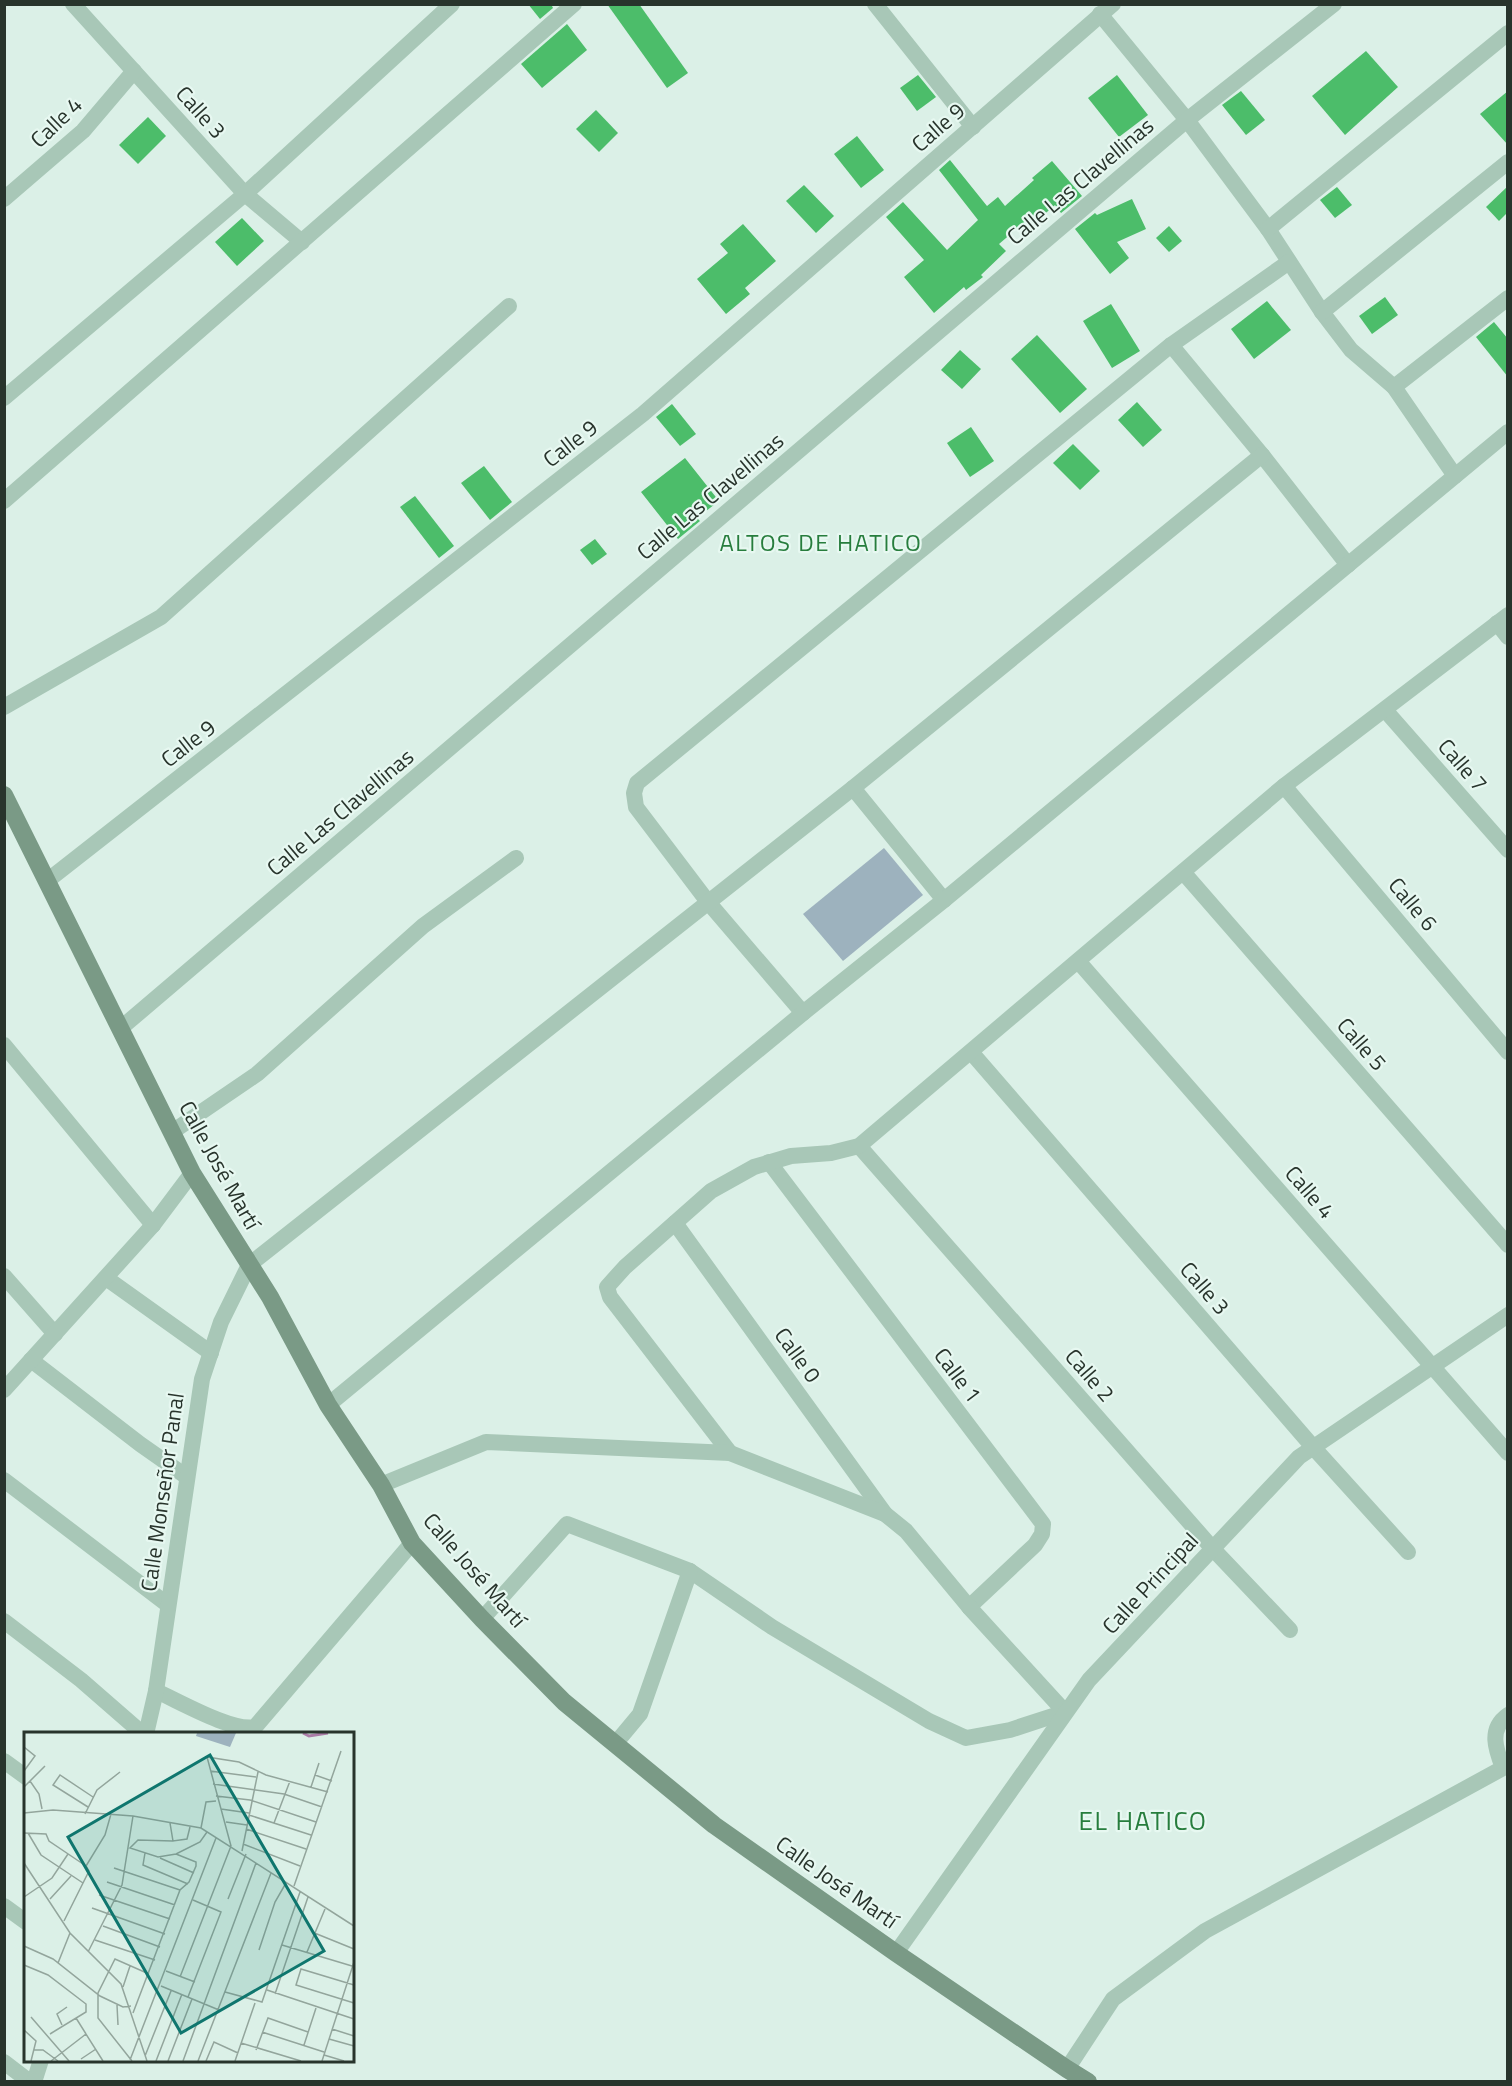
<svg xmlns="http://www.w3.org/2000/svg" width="1512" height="2086" font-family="'Titillium Web',sans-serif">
	<rect width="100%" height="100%" fill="#dbf0e7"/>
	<polygon fill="#9db2be" points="884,848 923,895 843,961 803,914"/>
	<g fill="#4cbd6a">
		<polygon points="528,4 551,4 553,8 540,19"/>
		<polygon points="607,4 639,4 688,73 667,88"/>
		<polygon points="567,24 587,50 542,88 521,64"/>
		<polygon points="1366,51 1398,87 1345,135 1312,96"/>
		<polygon points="918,75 936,97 917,111 900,88"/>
		<polygon points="1117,75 1148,115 1119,137 1088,98"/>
		<polygon points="1241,91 1265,120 1246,135 1222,105"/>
		<polygon points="1508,91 1508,145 1480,114"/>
		<polygon points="596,110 618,133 599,152 576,129"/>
		<polygon points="148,117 166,136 138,164 119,145"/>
		<polygon points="857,136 884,170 861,188 834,154"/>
		<polygon points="950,160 987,206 998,197 1005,206 1034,180 1032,178 1052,161 1082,196 1061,213 1055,205 1032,225 1027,220 999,244 1006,251 981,275 983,277 966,290 964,287 934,313 904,277 924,260 886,217 903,202 947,250 978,220 939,170"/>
		<polygon points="804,185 834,216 816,233 786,201"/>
		<polygon points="1508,186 1508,212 1499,221 1486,207"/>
		<polygon points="1337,187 1352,205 1335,218 1320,200"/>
		<polygon points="1132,199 1146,229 1117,242 1129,258 1110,274 1075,229 1095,213 1097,215"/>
		<polygon points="242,218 264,241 237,266 215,242"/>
		<polygon points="743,224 776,261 745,288 750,294 726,314 697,279 728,253 720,244"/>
		<polygon points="1169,226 1182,241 1169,252 1156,238"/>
		<polygon points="1385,297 1398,315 1372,334 1359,316"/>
		<polygon points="1267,301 1291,330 1254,359 1231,329"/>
		<polygon points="1111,304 1140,351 1112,368 1083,321"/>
		<polygon points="1494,322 1508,339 1508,377 1476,337"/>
		<polygon points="1037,335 1087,389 1060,413 1011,359"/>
		<polygon points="960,350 981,369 962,389 941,370"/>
		<polygon points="1137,402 1162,430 1143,447 1118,420"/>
		<polygon points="672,404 696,434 680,446 656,417"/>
		<polygon points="971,427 994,461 970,477 947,443"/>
		<polygon points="1073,444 1100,471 1080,490 1053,463"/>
		<polygon points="685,458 719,501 697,518 700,521 678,539 641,492"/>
		<polygon points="484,466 512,502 490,520 461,483"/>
		<polygon points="415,496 454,546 439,558 400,507"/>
		<polygon points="595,539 607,554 592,565 580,550"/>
	</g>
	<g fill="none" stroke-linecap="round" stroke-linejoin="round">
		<g stroke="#a8c7b7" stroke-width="16">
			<polyline points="73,4 245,194 302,242"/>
			<polyline points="875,4 973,127"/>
			<polyline points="1100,14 1187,120 1268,229 1322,312 1351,350 1394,387 1455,476"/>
			<polyline points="4,199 83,131 134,71"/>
			<polyline points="1268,229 1508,33"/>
			<polyline points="1322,312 1508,162"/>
			<polyline points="1171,345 1262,455 1348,565"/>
			<polyline points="1394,387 1508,298"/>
			<polyline points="4,398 245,194 452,4"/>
			<polyline points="4,501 574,4"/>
			<polyline points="1497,623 1508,637"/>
			<polyline points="4,707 161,617 509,306"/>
			<polyline points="1385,710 1508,850"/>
			<polyline points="1284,786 1508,1052"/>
			<polyline points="853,788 944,900"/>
			<polyline points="1183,872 1508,1245"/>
			<polyline points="47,881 643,414 1113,4"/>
			<polyline points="1078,961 1508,1453"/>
			<polyline points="803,1013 708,902 636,807 634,793 637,783 1171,345 1289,262"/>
			<polyline points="121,1028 1187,120 1334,4"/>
			<polyline points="4,1045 153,1225"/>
			<polyline points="971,1052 1313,1447 1408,1552"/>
			<polyline points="172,1132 257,1074 423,926 516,858"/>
			<polyline points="859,1146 1213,1549 1290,1630"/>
			<polyline points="769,1162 1043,1524 1042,1534 1035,1545 969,1607"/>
			<polyline points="675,1223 885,1514"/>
			<polyline points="4,1276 55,1334"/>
			<polyline points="106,1278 211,1353"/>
			<polyline points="31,1360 140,1444 187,1477"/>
			<polyline points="4,1390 153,1225 192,1173"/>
			<polyline points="328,1405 803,1013 944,900 1508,432"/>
			<polyline points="730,1453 610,1297 607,1287 625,1267 711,1191 754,1167 791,1156 831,1153 859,1146 1284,786 1508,615"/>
			<polyline points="4,1480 168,1605"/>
			<polyline points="381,1485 486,1442 730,1453 885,1514 906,1531 969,1607 1065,1712 1010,1730 966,1738 929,1721 772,1627 690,1571"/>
			<polyline points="482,1619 567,1524 690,1571 640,1714 615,1744"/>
			<polyline points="4,1621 81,1680 143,1734"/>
			<path d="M 156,1691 C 179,1701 232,1732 255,1727 L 412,1543"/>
			<polyline points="146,1734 156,1691 202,1379 221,1322 249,1265 853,788 1262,455"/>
			<polyline points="4,1761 26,1777"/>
			<polyline points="4,1906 26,1922"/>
			<polyline points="896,1953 1089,1680 1299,1457 1508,1315"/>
			<polyline points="4,2062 30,2082"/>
			<path d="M 1067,2069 L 1113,1999 L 1205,1931 L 1503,1768 C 1496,1750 1488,1729 1508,1715"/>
			<polyline points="34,2082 41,2060"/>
		</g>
		<polyline stroke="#7a9a86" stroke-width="18" points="4,795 192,1173 270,1297 328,1405 381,1485 412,1543 482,1619 564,1702 714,1825 896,1953 1067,2069 1088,2082"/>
	</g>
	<g text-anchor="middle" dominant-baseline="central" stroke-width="4.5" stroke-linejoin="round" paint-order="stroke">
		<g font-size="22" fill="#28342c" stroke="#e7f8f1">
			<text transform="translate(201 112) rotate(48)">Calle 3</text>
			<text transform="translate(56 122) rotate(-44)">Calle 4</text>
			<text transform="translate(938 127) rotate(-41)">Calle 9</text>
			<text transform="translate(1080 181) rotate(-40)">Calle Las Clavellinas</text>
			<text transform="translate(570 443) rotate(-38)">Calle 9</text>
			<text transform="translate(710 496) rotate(-40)">Calle Las Clavellinas</text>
			<text transform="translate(188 743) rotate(-38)">Calle 9</text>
			<text transform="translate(1463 765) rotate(49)">Calle 7</text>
			<text transform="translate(340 812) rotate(-40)">Calle Las Clavellinas</text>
			<text transform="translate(1413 904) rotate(50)">Calle 6</text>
			<text transform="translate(1362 1044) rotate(49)">Calle 5</text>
			<text transform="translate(220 1165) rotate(61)">Calle José Martí</text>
			<text transform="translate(1310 1192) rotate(49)">Calle 4</text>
			<text transform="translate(1205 1288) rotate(49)">Calle 3</text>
			<text transform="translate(798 1355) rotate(54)">Calle 0</text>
			<text transform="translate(958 1375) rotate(53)">Calle 1</text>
			<text transform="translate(1090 1375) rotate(49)">Calle 2</text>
			<text transform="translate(162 1492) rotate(-82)">Calle Monseñor Panal</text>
			<text transform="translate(475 1570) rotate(49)">Calle José Martí</text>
			<text transform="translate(1150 1583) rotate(-47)">Calle Principal</text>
			<text transform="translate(837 1882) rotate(35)">Calle José Martí</text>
		</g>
		<g font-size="24" letter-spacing="1.5" fill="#277d3d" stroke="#e7f8f1">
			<text x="821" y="542">ALTOS DE HATICO</text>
		</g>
		<g font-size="26" letter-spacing="1.5" fill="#277d3d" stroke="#e7f8f1">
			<text x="1143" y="1820">EL HATICO</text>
		</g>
	</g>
	<g transform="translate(24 1732)">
		<rect width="330" height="330" fill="#dbf0e7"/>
		<path d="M 173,1 L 212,1 L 206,15 L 172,4 Z" fill="#9db2be"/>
		<path fill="none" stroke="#ab7da8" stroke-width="3" d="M 279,1 L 285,4 L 304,1"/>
		<path fill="none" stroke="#93a59c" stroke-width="1.5" d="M 0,15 L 11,24 L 0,39M 186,39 L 232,45M 291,43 L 308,49M 6,49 L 15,62 L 18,77M 189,52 L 260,62 L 298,75M 0,55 L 21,34M 287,55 L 295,31M 192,64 L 226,68 L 292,90M 64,75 L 29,53 L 36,43 L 69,65M 197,77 L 225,81M 0,81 L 29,78 L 109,84 L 177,96 L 330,194M 61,82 L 73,58 L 96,40M 225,83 L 287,103M 202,90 L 223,93M 146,91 L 149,109 L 163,107 L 166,95M 250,91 L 266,49M 177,96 L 182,70 L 192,69M 222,97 L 282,117M 0,101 L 22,102 L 25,109 L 62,134M 4,101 L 17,123 L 59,151M 149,109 L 114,108 L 106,116 L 134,125 L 152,122 L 176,110 L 183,100M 219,112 L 276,134M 218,119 L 234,40M 121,121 L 119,133 L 164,152M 136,126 L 170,141M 0,131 L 46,201 L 97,252 L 123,329M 90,136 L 156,158M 83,150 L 151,173M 270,154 L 317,19M 75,163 L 146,187M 0,165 L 28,146 L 44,122M 26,167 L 47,144M 204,167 L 222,122M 68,176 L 141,202M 40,189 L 65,139 L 62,134 L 81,103 L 87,82M 79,194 L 136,215M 288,200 L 330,217M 71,208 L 131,228M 258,213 L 328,234M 0,214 L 29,227 L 76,264 L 99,275 L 107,274M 235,218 L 251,170 L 262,151M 64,220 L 98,153 L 109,84M 283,220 L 301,177M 34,231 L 46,201M 0,233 L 24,243 L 62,272 L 62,280 L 26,302M 142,239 L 171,250M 156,245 L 207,114 L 183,25 L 215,30 L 242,43 L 304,60M 330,253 L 277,237 L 272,253 L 330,271M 137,254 L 195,278M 99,255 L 106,234M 243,258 L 330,287M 201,260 L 238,270 L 276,160M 251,262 L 284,165M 164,265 L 197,180 L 169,168M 93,273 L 94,293M 109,281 L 156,158 L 165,150 L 172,134 L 172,130 L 152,122M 7,285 L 45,329M 52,286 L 62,302M 38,293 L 33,282 L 43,275M 308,297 L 330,304M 0,298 L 12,309 L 7,329M 238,300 L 300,320M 305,307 L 330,314M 217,311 L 277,329M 280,313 L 292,276M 10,318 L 19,318 L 34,329M 232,318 L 244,286 L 284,300M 300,323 L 320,329M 121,324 L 147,259M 57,327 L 72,317M 106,328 L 192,106M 27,329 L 62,302 L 79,329M 108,329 L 74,286 L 74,261 L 91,227 L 125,242M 132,329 L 158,262M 144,329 L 168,267M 159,329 L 232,131M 174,329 L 247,141M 182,329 L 190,310 L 214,321M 211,329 L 231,271M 298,329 L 330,230"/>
		<path fill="#0f766e" fill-opacity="0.15" stroke="#0f766e" stroke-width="3" d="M 186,23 L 300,219 L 157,301 L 44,105 Z"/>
		<rect width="330" height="330" fill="none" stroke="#28342c" stroke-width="3"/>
	</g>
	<rect width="1512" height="2086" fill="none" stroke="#28342c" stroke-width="12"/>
</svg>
